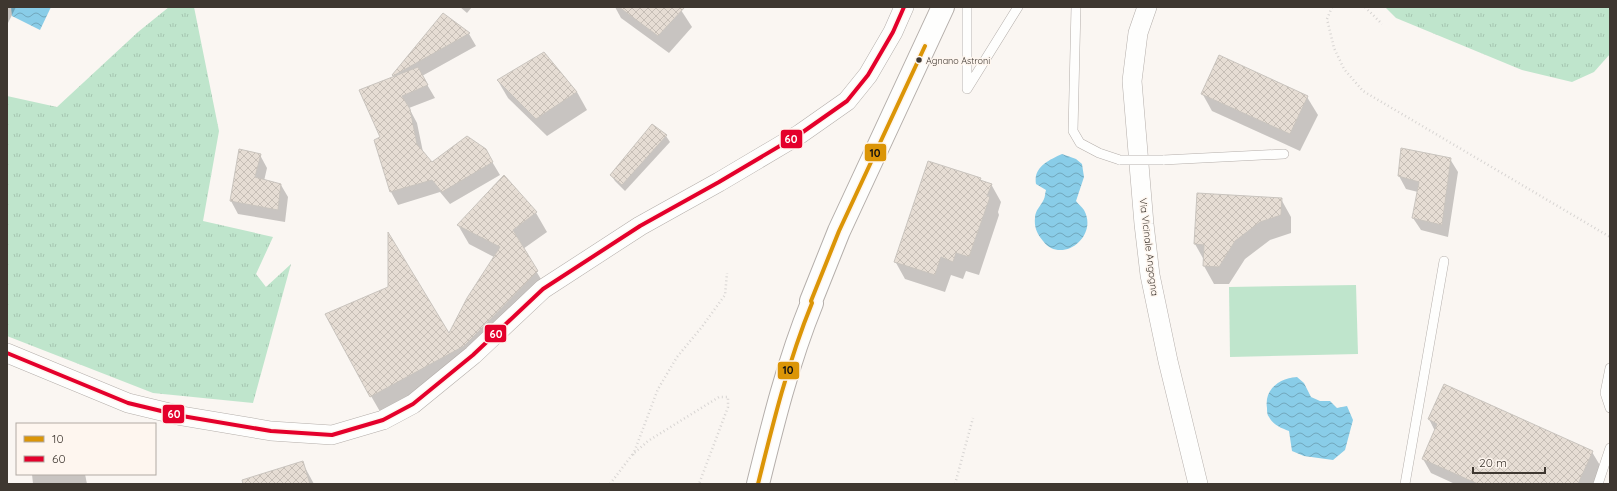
<svg xmlns="http://www.w3.org/2000/svg" width="1617" height="491" font-family="Quicksand,sans-serif">
	<defs>
		<pattern id="grass-tufts" width="24" height="20" patternUnits="userSpaceOnUse"><rect width="24" height="20" fill="#bfe5cc"/><path d="M3 7l-1-3M5 7V3M7 7l1-3M15 17l-1-3M17 17v-4M19 17l1-3" fill="none" stroke="#a5c5b0"/></pattern>
		<pattern id="water-waves" width="16" height="10" patternUnits="userSpaceOnUse"><rect width="16" height="10" fill="#89cde8"/><path d="M0 5q4-4 8 0t8 0" fill="none" stroke="#71a7bc"/></pattern>
		<pattern id="building-cross-hatch" width="8" height="8" patternUnits="userSpaceOnUse"><rect width="8" height="8" fill="#e6ddd4"/><path d="M0 0l8 8M0 8l8-8" fill="none" stroke="#c6beb6"/></pattern>
	</defs>
	<rect width="100%" height="100%" fill="#faf6f2"/>
	<g fill="url(#grass-tufts)">
		<polygon points="169,7 194,7 219,131 203,221 273,237 256,274 266,287 291,264 253,403 153,393 7,336 7,96 57,107 138,32"/>
		<polygon points="1385,7 1610,7 1610,54 1594,72 1572,82 1522,70 1396,18"/>
	</g>
	<polygon fill="#bfe5cc" points="1356,285 1358,354 1230,357 1229,287"/>
	<g fill="url(#water-waves)">
		<polygon points="11,7 51,7 40,30 12,16"/>
		<path d="M 1062,154 L 1076,159 L 1082,164 L 1084,177 L 1076,201 C 1078,204 1082,207 1084,210 C 1099,237 1061,265 1043,241 C 1037,234 1034,227 1035,218 C 1035,210 1041,206 1044,199 C 1045,197 1045,193 1046,190 L 1036,184 C 1033,167 1049,160 1062,154 Z"/>
		<path d="M 1297,377 L 1304,383 L 1311,397 L 1320,401 L 1330,401 L 1337,408 L 1347,406 L 1353,420 L 1345,450 L 1333,460 L 1304,456 L 1292,451 L 1289,431 C 1281,428 1273,425 1269,417 C 1267,415 1267,411 1267,408 C 1264,389 1280,378 1297,377 Z"/>
	</g>
	<g fill="#0003">
		<polygon points="7,7 16,7 7,25"/>
		<polygon points="460,7 472,7 467,13"/>
		<polygon points="615,7 679,7 692,27 669,53 621,18"/>
		<polygon points="444,15 469,34 476,46 422,76 435,98 409,108 417,123 423,152 432,163 485,150 500,175 450,204 440,192 398,205 391,192 376,140 381,137 394,76"/>
		<polygon points="544,53 577,92 587,110 547,136 508,98 498,81"/>
		<polygon points="1202,93 1307,97 1318,115 1300,151 1212,111"/>
		<polygon points="666,136 670,142 625,191 615,181 611,175"/>
		<polygon points="260,155 267,168 264,181 281,185 288,197 285,222 238,214 231,201"/>
		<polygon points="1450,159 1458,172 1448,237 1421,230 1413,218 1418,192 1406,189 1399,176"/>
		<polygon points="980,179 981,181 991,184 1001,202 998,212 999,215 979,275 966,271 963,279 951,275 945,292 905,279 895,261"/>
		<polygon points="1281,199 1291,217 1291,233 1270,240 1245,259 1229,284 1214,284 1204,266 1204,260 1195,244"/>
		<polygon points="536,213 547,232 523,249 548,291 475,365 382,415 371,396 450,335 494,257 469,244 458,225"/>
		<polygon points="1444,386 1592,452 1601,467 1593,484 1455,484 1431,473 1423,459 1435,431 1429,419"/>
		<polygon points="302,462 314,484 261,484"/>
		<polygon points="32,474 85,474 87,484 33,484"/>
	</g>
	<g fill="url(#building-cross-hatch)" stroke="#c9c4be">
		<polygon points="619,7 685,7 658,36"/>
		<polygon points="443,13 470,33 393,76 392,75"/>
		<polygon points="544,52 577,92 536,119 497,80"/>
		<polygon points="1219,55 1308,96 1290,134 1201,94"/>
		<polygon points="418,67 428,85 402,96 410,109 417,144 432,162 467,136 486,149 493,162 442,192 432,180 390,192 374,140 380,137 359,90"/>
		<polygon points="652,124 667,135 622,185 610,175"/>
		<polygon points="1401,148 1451,158 1442,225 1412,218 1419,182 1398,176"/>
		<polygon points="239,149 261,154 255,177 281,184 278,210 230,201"/>
		<polygon points="928,161 981,178 980,180 992,184 987,196 990,197 969,257 956,253 953,262 941,257 935,275 894,262"/>
		<polygon points="504,175 537,212 513,230 538,271 464,346 370,397 325,314 388,287 388,232 449,333 467,298 500,247 457,225"/>
		<polygon points="1197,193 1282,198 1281,215 1260,222 1235,241 1219,267 1203,266 1204,245 1194,244"/>
		<polygon points="1444,384 1593,451 1578,484 1478,484 1422,459 1437,424 1428,419"/>
		<polygon points="303,461 310,484 243,484 242,480"/>
	</g>
	<g fill="none" stroke-linecap="round" stroke-linejoin="round">
		<g stroke="#b4aeaa" stroke-width="10">
			<g id="lane">
				<polyline points="967,7 967,89 1018,7"/>
				<polyline points="1076,7 1073,131 1080,143 1099,153 1120,160"/>
				<polyline points="1163,160 1284,154"/>
				<polyline points="1610,368 1605,393 1610,408"/>
				<polyline points="1405,484 1444,261"/>
				<polyline points="1598,484 1610,448"/>
			</g>
		</g>
		<g stroke="#b4aeaa" stroke-width="20">
			<g id="street">
				<polyline points="1147,7 1138,33 1132,81 1144,224 1150,275 1168,361 1198,484"/>
				<polyline points="7,353 128,403 182,416 271,431 332,435 383,420 413,404 473,355 543,289 640,226 719,182 800,134 847,101 868,75 893,32 904,7"/>
			</g>
		</g>
		<g stroke="#b4aeaa" stroke-width="24">
			<path id="secondary" d="M 758,484 C 773,423 788,362 812,303 L 811,301 L 839,231 L 943,7"/>
		</g>
		<g stroke="#d7d4d2" stroke-width="2.5" stroke-dasharray="1 3" stroke-linecap="butt">
			<polyline points="1332,7 1327,19 1334,48 1344,69 1363,91 1610,237"/>
			<polyline points="1365,7 1382,24"/>
			<polyline points="633,455 658,389 677,357 701,328 725,295 727,273"/>
			<polyline points="610,484 632,455 648,441 719,397 728,397 728,407 699,484"/>
			<polyline points="955,484 973,418"/>
		</g>
		<use href="#lane" stroke="#fefefd" stroke-width="9"/>
		<use href="#street" stroke="#fefefd" stroke-width="19"/>
		<use href="#secondary" stroke="#fefefd" stroke-width="22"/>
		<g stroke="#b4aeaa" stroke-width="10" stroke-linecap="butt">
			<polyline id="lane-bridge" points="1120,160 1163,160"/>
		</g>
		<use href="#lane-bridge" stroke="#fefefd" stroke-width="9"/>
		<g stroke="#fef6ef" stroke-width="7">
			<path id="bus-1" d="M 758,484 C 773,423 788,362 812,303 L 811,301 L 839,231 L 925,46"/>
		</g>
		<g stroke="#fef6ef" stroke-width="7">
			<polyline id="bus-2" points="7,353 128,403 182,416 271,431 332,435 383,420 413,404 473,355 543,289 640,226 719,182 800,134 847,101 868,75 893,32 904,7"/>
		</g>
		<use href="#bus-1" stroke="#db9507" stroke-width="4"/>
		<use href="#bus-2" stroke="#e4002b" stroke-width="4"/>
	</g>
	<circle fill="#3e3730" stroke="#fef6ef" stroke-width="1.5" cx="919" cy="60" r="3.5"/>
	<g text-anchor="middle" dominant-baseline="central" stroke-width="3" stroke-linejoin="round" paint-order="stroke">
		<g font-size="9" fill="#3e3730" stroke="#fef6ef" text-anchor="start">
			<text x="926" y="60">Agnano Astroni</text>
		</g>
		<g font-size="10" fill="#3e3730" stroke="#fef6ef">
			<text transform="translate(1149 247) rotate(83)">Via Vicinale Angogna</text>
		</g>
	</g>
	<g stroke="#fef6ef" stroke-width="1.5">
		<rect x="780" y="129" width="23" height="20" rx="4" fill="#e4002b"/>
		<rect x="864" y="143" width="23" height="19" rx="4" fill="#db9507"/>
		<rect x="484" y="324" width="23" height="19" rx="4" fill="#e4002b"/>
		<rect x="777" y="361" width="23" height="19" rx="4" fill="#db9507"/>
		<rect x="162" y="404" width="23" height="20" rx="4" fill="#e4002b"/>
	</g>
	<g font-size="11" text-anchor="middle" font-weight="bold" fill="#fff">
		<text x="791" y="143">60</text>
		<text x="496" y="338">60</text>
		<text x="174" y="418">60</text>
	</g>
	<g font-size="11" text-anchor="middle" font-weight="bold" fill="#111">
		<text x="875" y="157">10</text>
		<text x="788" y="374">10</text>
	</g>
	<rect width="1617" height="491" fill="none" stroke="#3e3730" stroke-width="16"/>
	<rect x="16" y="423" width="140" height="52" fill="#fef6ef" stroke="#b1aaa3"/>
	<rect x="24" y="436" width="20" height="6" fill="#db9507" stroke="#b1aaa3"/>
	<text x="52" y="443" font-size="12" fill="#3e3730">10</text>
	<rect x="24" y="456" width="20" height="6" fill="#e4002b" stroke="#b1aaa3"/>
	<text x="52" y="463" font-size="12" fill="#3e3730">60</text>
	<path d="M1473 467v6h72v-6" fill="none" stroke="#3e3730" stroke-width="2"/>
	<text x="1479" y="467" font-size="12" fill="#3e3730" stroke="#fef6ef" stroke-width="3" paint-order="stroke">20 m</text>
</svg>
